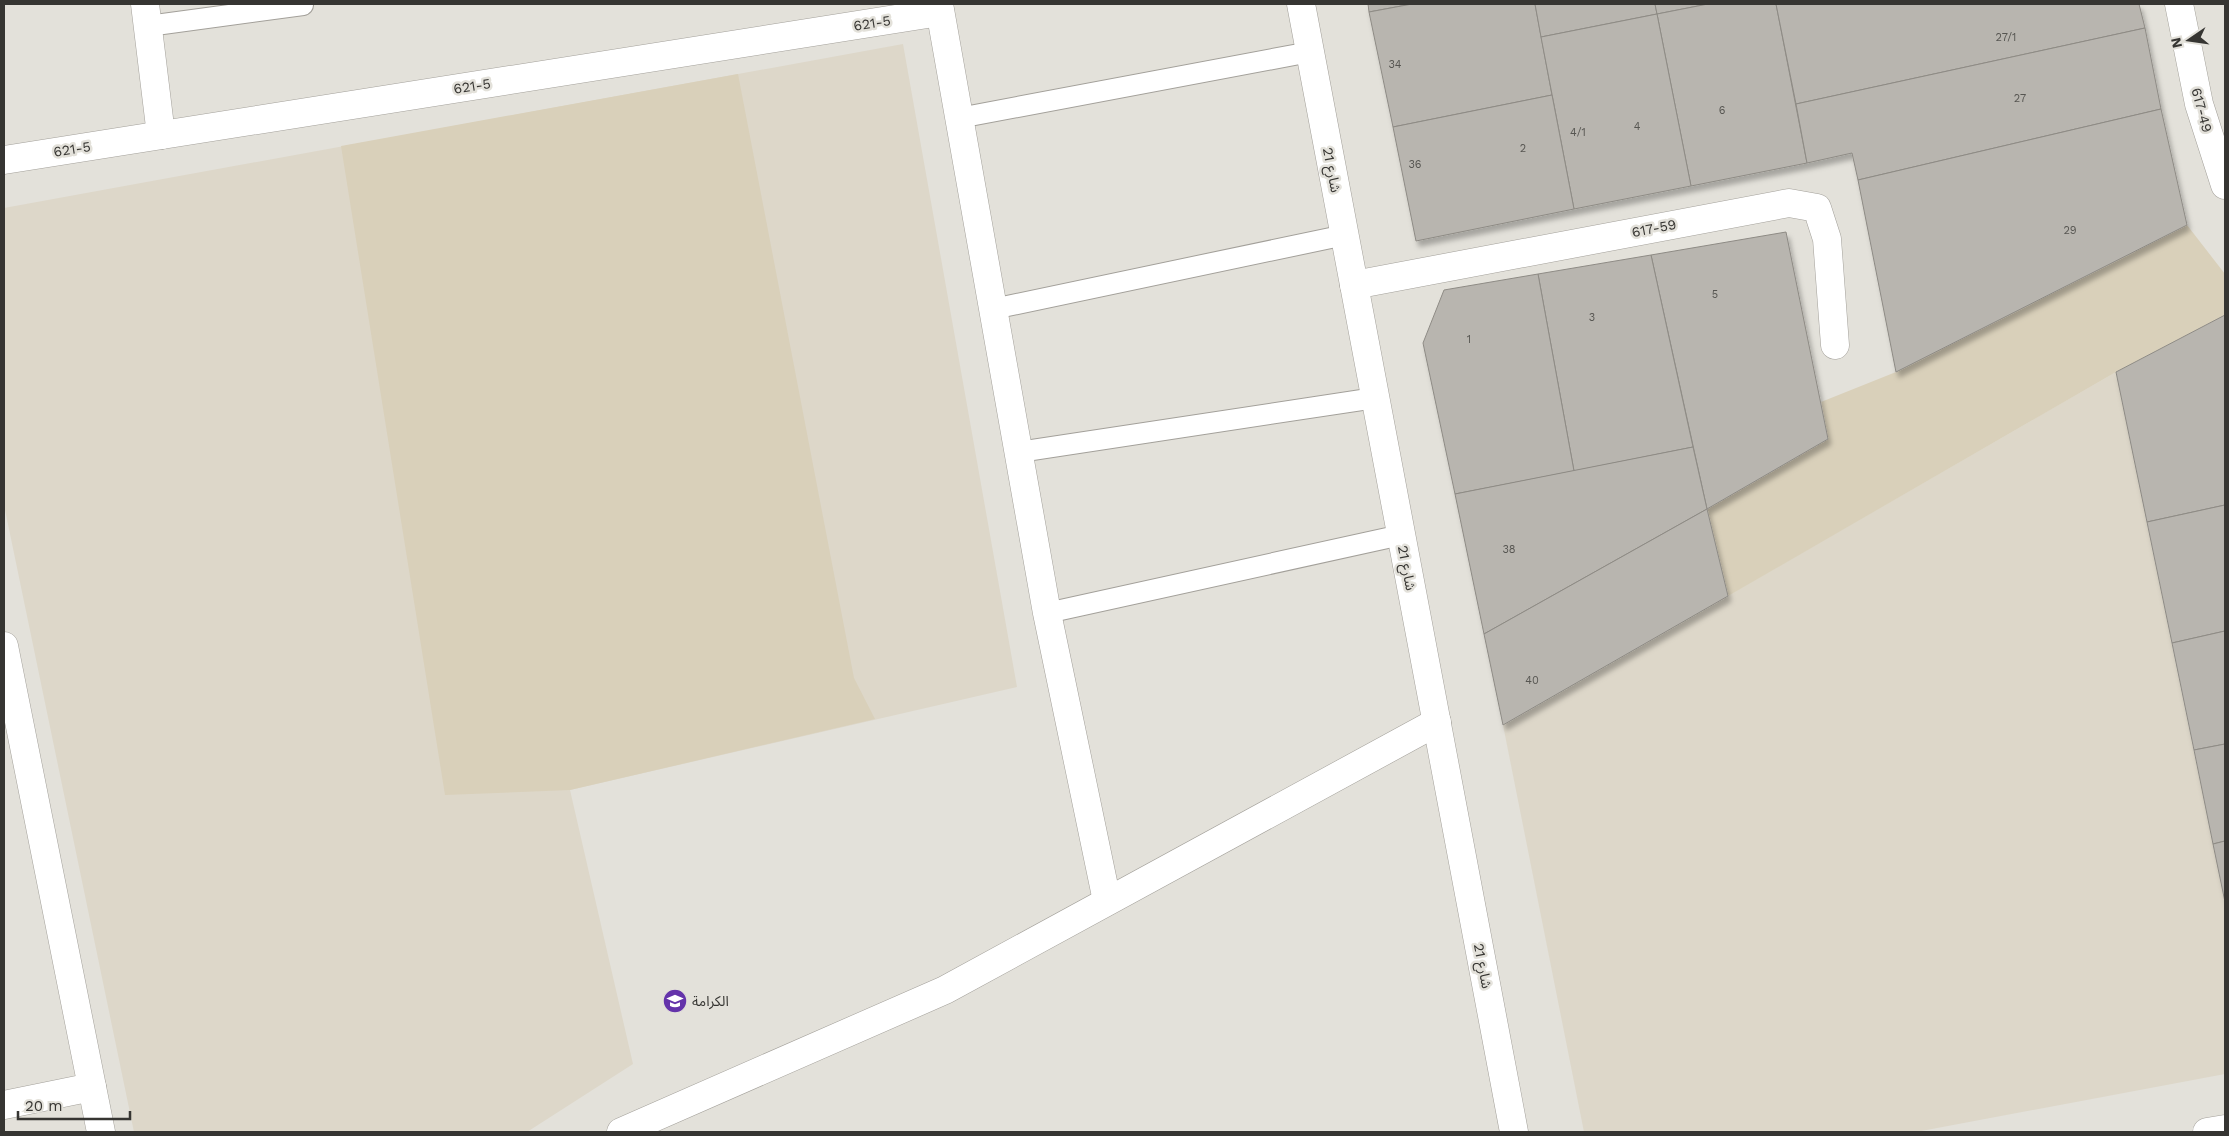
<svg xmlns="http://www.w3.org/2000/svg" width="2229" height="1136" font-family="'Work Sans','Noto Sans Arabic',sans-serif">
	<defs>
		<filter id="shadow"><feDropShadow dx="3" dy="5.5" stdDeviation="2.5" flood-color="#0004"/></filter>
	</defs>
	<rect width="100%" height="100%" fill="#e3e1da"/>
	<g fill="#ddd7c9">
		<polygon points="903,44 1017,687 570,790 633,1064 527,1132 134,1132 4,505 4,208"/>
		<polygon points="2116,372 2225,903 2225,1074 1916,1132 1584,1132 1503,725"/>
	</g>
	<g fill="#d9d0ba">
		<polygon points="738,74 854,678 875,719 570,790 445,795 341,146"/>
		<polygon points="2187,225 2225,274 2225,315 2116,372 1728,596 1707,509 1828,439 1821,402 1896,372"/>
	</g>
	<g fill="#b8b5af" stroke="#8e8b85" filter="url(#shadow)">
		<polygon points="1368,4 1412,4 1369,12"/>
		<polygon points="1412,4 1535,4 1552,95 1393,127 1369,12"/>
		<polygon points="1535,4 1655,4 1657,14 1541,37"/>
		<polygon points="1655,4 1708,4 1657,14"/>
		<polygon points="1708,4 1776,4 1807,163 1691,186 1657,14"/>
		<polygon points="1776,4 2139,4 2145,28 1796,104"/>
		<polygon points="1657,14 1691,186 1574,209 1541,37"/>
		<polygon points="2145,28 2161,109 1858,180 1852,153 1807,163 1796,104"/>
		<polygon points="1552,95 1574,209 1416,241 1393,127"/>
		<polygon points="2161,109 2187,225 1896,372 1858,180"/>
		<polygon points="1786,232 1828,439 1707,509 1651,255"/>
		<polygon points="1651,255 1693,447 1574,471 1538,274"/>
		<polygon points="1538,274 1574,471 1455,494 1423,343 1444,290"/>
		<polygon points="2225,315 2225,505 2147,522 2116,372"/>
		<polygon points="1693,447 1707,509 1484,634 1455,494"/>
		<polygon points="2225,505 2225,631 2172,643 2147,522"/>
		<polygon points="1707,509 1728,596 1503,725 1484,634"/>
		<polygon points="2225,631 2225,744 2194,750 2172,643"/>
		<polygon points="2225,744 2225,841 2213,844 2194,750"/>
		<polygon points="2225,841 2225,902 2213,844"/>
	</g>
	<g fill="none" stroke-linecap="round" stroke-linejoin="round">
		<g stroke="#a3a09a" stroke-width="22">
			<g id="service">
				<polyline points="148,26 303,5"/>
				<polyline points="959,118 1310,52"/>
				<polyline points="993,309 1345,235"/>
				<polyline points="1019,452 1375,398"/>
				<polyline points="1047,613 1401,535"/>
			</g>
		</g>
		<g stroke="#a3a09a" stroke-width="29">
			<g id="minor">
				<polyline points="145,4 161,135"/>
				<polyline points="939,4 1047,613 1107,901"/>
				<polyline points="2179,4 2199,104 2225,185"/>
				<polyline points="4,160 940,12"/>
				<polyline points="1354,285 1789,203 1817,208 1827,239 1835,345"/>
				<polyline points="4,646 101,1132"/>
				<polyline points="4,1105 92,1087"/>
				<polyline points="621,1132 945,990 1437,722"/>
			</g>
		</g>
		<g stroke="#a3a09a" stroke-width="29">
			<g id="tertiary">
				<polyline points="1301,4 1514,1132"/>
				<polyline points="2207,1132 2225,1129"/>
			</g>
		</g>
		<use href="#service" stroke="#fff" stroke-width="20"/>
		<use href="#minor" stroke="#fff" stroke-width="28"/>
		<use href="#tertiary" stroke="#fff" stroke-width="28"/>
	</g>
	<defs>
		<g id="school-disc" transform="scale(1.25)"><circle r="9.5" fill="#6433aa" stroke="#e3e1da"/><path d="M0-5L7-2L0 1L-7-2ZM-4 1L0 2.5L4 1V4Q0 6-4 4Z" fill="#fff"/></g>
	</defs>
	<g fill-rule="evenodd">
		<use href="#school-disc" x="675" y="1001"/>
	</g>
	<g text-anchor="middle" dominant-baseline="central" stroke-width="5" stroke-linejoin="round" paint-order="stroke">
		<g font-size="11" fill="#565551">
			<text x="2006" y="37">27/1</text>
			<text x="1395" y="64">34</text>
			<text x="2020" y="98">27</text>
			<text x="1722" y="110">6</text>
			<text x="1637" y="126">4</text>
			<text x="1578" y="132">4/1</text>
			<text x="1523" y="148">2</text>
			<text x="1415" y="164">36</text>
			<text x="2070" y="230">29</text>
			<text x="1715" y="294">5</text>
			<text x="1592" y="317">3</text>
			<text x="1469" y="339">1</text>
			<text x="1509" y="549">38</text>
			<text x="1532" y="680">40</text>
		</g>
		<g font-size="14" fill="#363532" stroke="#e3e1da">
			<text transform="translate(872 23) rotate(-9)">621-5</text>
			<text transform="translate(472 86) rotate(-9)">621-5</text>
			<text transform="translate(2202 110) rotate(75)">617-49</text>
			<text transform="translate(72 149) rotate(-9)">621-5</text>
			<text transform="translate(1332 170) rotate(79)">شارع 21</text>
			<text transform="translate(1654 228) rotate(-11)">617-59</text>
			<text transform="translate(1407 568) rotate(79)">شارع 21</text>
			<text transform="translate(1483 966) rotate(79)">شارع 21</text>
		</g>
		<g font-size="14" fill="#363532" stroke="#e3e1da" text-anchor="start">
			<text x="692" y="1001">الكرامة</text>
		</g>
	</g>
	<rect width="2229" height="1136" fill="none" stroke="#363532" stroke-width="10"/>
	<g transform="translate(2189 40) rotate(257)" stroke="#e3e1da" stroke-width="4" paint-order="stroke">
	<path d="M0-4L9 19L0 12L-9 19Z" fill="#363532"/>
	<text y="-8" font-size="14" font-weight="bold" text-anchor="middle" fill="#363532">N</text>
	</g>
	<path d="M18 1111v8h112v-8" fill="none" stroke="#363532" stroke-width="2.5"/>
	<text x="25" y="1111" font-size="15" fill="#363532" stroke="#e3e1da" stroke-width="4" paint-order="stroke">20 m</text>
</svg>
